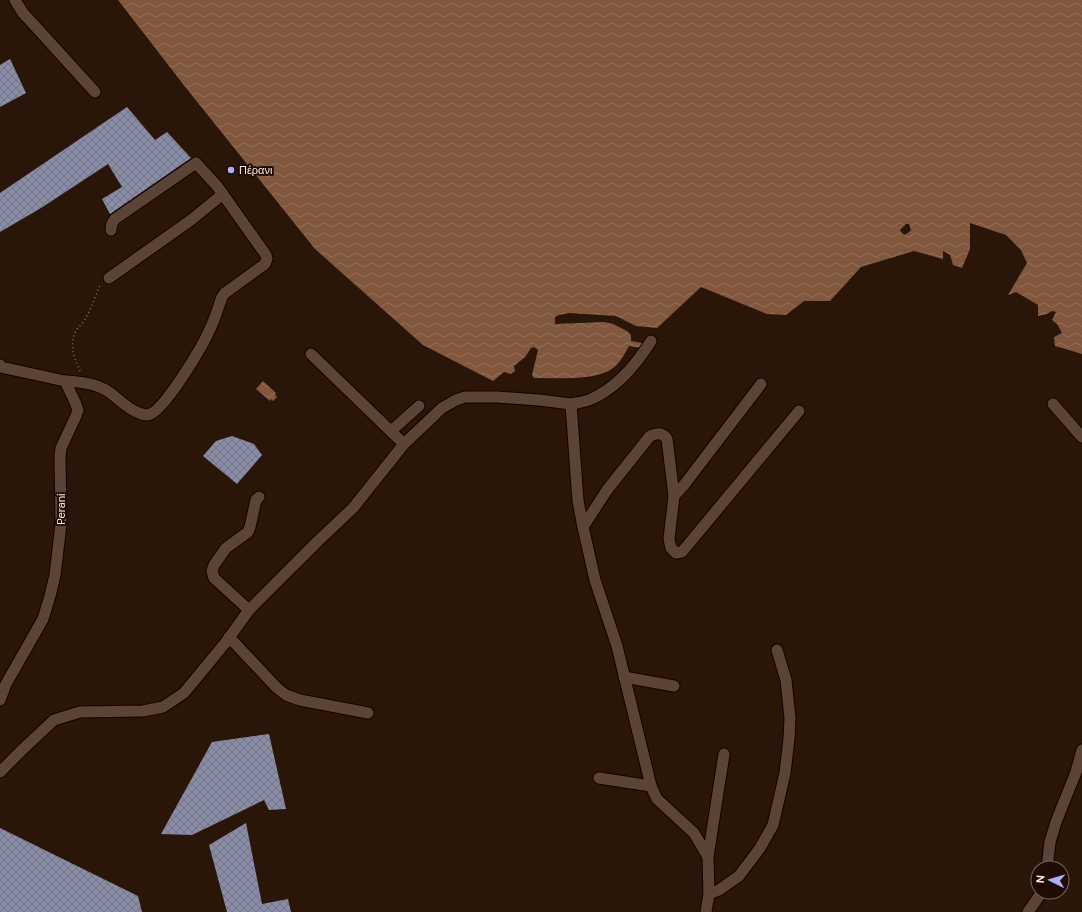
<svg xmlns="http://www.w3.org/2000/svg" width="1082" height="912" font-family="'DM Sans',sans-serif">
	<defs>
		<pattern id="water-waves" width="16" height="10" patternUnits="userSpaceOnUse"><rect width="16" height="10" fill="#81573e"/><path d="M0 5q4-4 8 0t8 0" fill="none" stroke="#946f5a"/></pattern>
		<pattern id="building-cross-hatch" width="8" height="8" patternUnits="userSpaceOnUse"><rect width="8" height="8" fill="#898ca7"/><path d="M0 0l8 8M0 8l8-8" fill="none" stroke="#747484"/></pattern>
	</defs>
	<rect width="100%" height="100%" fill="#2a1509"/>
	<g fill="url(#water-waves)" fill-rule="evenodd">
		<path d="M 118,0 L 1082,0 L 1082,354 L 1055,346 L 1054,337 L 1062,333 L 1057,324 L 1052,320 L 1056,312 L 1052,311 L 1047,314 L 1038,316 L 1038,305 L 1016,292 L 1008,295 L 1027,263 L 1021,250 L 1006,235 L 970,223 L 970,249 L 962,268 L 953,265 L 950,255 L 943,251 L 943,259 L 914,251 L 861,267 L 830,301 L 804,301 L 786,315 L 767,314 L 701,287 L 657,328 L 636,326 L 616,316 L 569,313 L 559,315 L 555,317 L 555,324 L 604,322 L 613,324 L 627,331 L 631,335 L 631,341 L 642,343 L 641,348 L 629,346 C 625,353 620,363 613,368 C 597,381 555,378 534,378 L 532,375 L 538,350 L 534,347 L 531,348 L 525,357 L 514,366 L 515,371 L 511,374 L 504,372 L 493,381 L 423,345 L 315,249 L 186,88 ZM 906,224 L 909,224 L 911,230 L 908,233 L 904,235 L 901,232 L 900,230 Z"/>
		<polygon points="263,381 276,393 275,394 277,397 273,401 271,399 270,401 256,389"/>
	</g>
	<g fill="url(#building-cross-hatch)">
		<polygon points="10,59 26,93 0,107 0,65"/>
		<polygon points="127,107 155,140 167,132 191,158 110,214 102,199 122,187 108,164 41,208 0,232 0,193"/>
		<polygon points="232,436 254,444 262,455 237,484 203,456 216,441"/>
		<polygon points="269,734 286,809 269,810 264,800 192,835 161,834 212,742"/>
		<polygon points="246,823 262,904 288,899 291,912 227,912 209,845"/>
		<polygon points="0,828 138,896 142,912 0,912"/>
	</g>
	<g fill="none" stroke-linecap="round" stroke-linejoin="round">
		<g stroke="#110200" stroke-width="13">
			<g id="minor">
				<polyline points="15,0 23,13 35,26 95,92"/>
				<polyline points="109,278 191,220 223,194"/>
				<polyline points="311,354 404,444"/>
				<polyline points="0,365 1,367 65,381 75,402 78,410 76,416 61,448 60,456 61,524 55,575 50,596 43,619 6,684 0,700"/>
				<path d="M 65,381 C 80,382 96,383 109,392 C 119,399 127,409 139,413 C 141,414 146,415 148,415 C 164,412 203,345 210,329 C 215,319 218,308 222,297 L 225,293 L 265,264 L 267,259 L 266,255 L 217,186 L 196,163 L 115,219 C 112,222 111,225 111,230"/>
				<path d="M 571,404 C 577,403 583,402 589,400 C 616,389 636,365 651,341"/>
				<polyline points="1053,404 1082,437"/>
				<polyline points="391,431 419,406"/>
				<polyline points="674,496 684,485 761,384"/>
				<path d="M 583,527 L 607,490 L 650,436 C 658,433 662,432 667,439 L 674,496 L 669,539 L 671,548 L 676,553 L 682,552 L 799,411"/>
				<polyline points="249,610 214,578 212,571 214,565 226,548 248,532 250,527 256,500 259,497"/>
				<polyline points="229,637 277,688 286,695 300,700 368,713"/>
				<polyline points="624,677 674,686"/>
				<polyline points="0,772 23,749 54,720 80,712 143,711 163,707 184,693 226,642 249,610 318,541 353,508 404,444 442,408 456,400 465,397 497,397 539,400 571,404 578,501 583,527 595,580 617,646 651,786 657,799 694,833 708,857 709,894 706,912"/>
				<polyline points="599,778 651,786"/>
				<polyline points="708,857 724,754"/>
				<polyline points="1047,868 1050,842 1056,822 1076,772 1082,750"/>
				<polyline points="709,894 719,890 739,876 760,848 773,825 785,773 789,739 790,718 786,680 777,650"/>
				<polyline points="1028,912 1042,892"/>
			</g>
		</g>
		<path stroke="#837166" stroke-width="1.5" stroke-dasharray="1 3" stroke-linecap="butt" d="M 80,371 C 74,357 68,344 77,329 C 80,326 83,323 85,319 C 91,309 95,298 99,287 L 102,284"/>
		<use href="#minor" stroke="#5b4335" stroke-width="11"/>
	</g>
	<circle fill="#abaffb" stroke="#200c02" stroke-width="1.5" cx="231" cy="170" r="4"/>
	<g text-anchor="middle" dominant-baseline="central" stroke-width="4" stroke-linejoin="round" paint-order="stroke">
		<g font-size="11" fill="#fcede4" stroke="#200c02" text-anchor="start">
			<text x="239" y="170">Πέρανι</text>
		</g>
		<g font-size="11" fill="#fcede4" stroke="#200c02">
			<text transform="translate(61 509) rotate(-90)">Perani</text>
		</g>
	</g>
	<g transform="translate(1050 880) rotate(275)"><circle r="19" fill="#200c02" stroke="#78665c"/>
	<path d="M0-3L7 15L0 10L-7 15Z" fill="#abaffb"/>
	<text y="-6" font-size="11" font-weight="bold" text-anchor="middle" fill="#fcede4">N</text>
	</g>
</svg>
